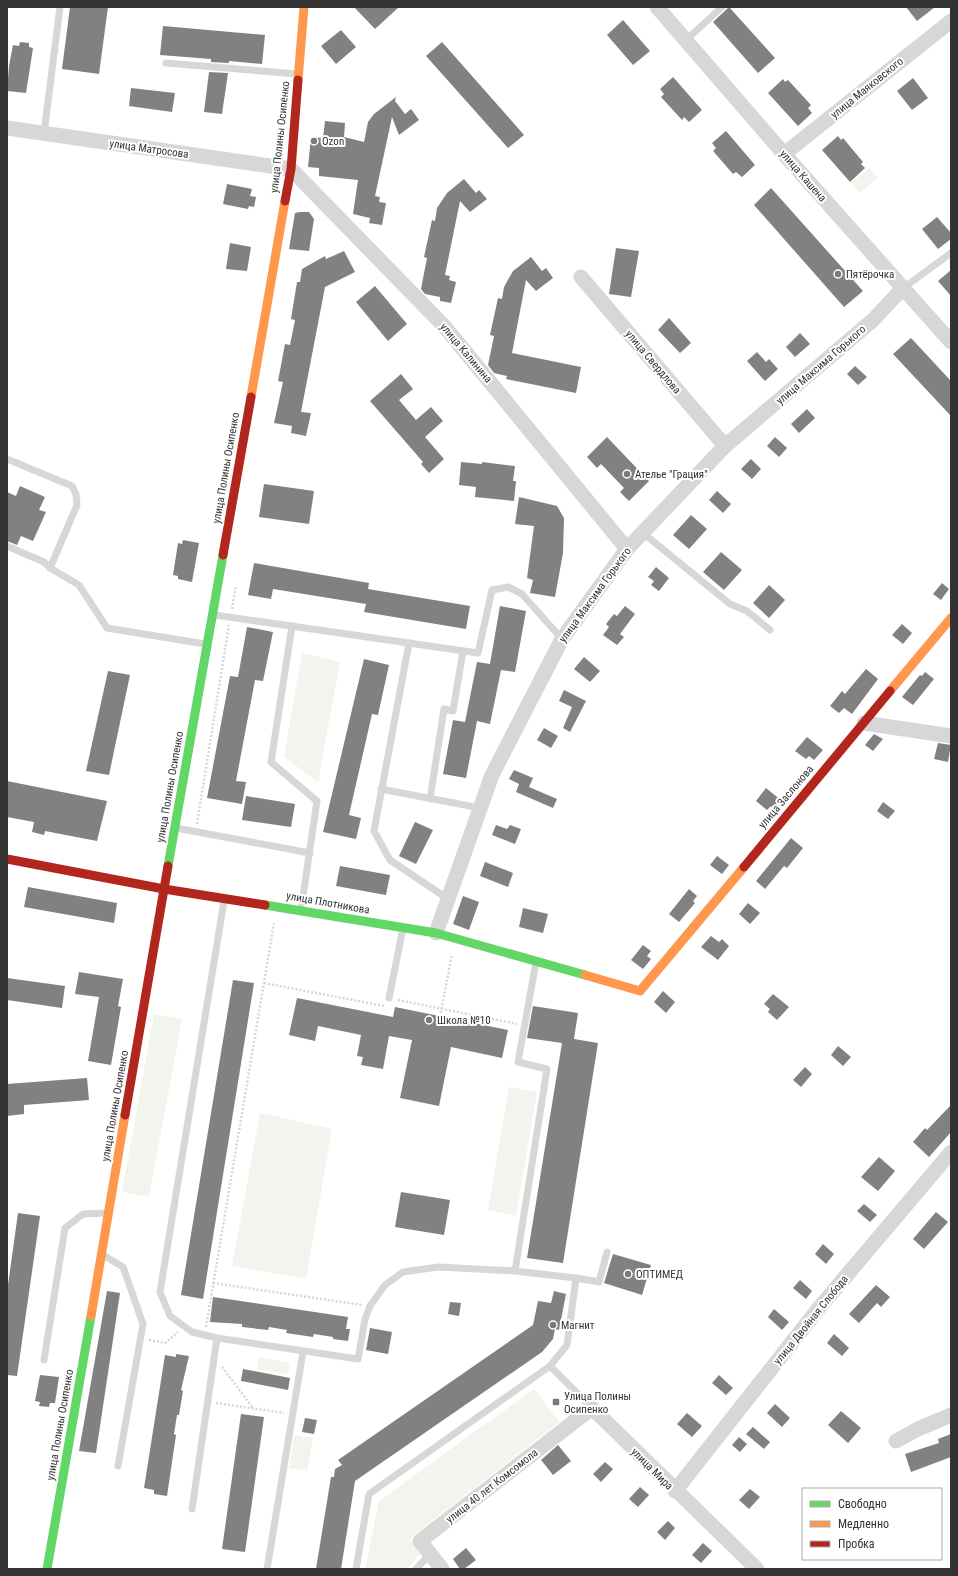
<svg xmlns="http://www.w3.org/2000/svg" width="958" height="1576" font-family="'Roboto Condensed',sans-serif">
	<rect width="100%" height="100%" fill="#fff"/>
	<g fill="#f1f5ed">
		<polygon points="869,168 878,178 860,193 851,183"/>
		<polygon points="302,653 340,662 318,782 284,757"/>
		<polygon points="154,1014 182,1019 149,1197 122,1192"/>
		<polygon points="509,1087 537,1092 516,1216 488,1210"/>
		<polygon points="260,1113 332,1129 306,1279 232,1266"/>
		<polygon points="259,1357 290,1363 288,1374 257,1369"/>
		<polygon points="534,1389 559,1422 410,1538 420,1554 407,1569 365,1569 379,1501"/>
		<polygon points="294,1435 313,1438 307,1471 289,1468"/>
	</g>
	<g fill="#818181">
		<polygon points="70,7 108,7 99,74 62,69"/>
		<polygon points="354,7 399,7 375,29"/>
		<polygon points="729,7 775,58 758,73 713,22"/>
		<polygon points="906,7 935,7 917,21"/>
		<polygon points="623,20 650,51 633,65 607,35"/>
		<polygon points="163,26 265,35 262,64 229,61 229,63 211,62 211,59 160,55"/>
		<polygon points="341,30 356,47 336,64 321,46"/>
		<polygon points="20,42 29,43 29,47 33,48 26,93 7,91 9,66 13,45 19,46"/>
		<polygon points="442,42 524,135 508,148 426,56"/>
		<polygon points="209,72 228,73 222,114 204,112"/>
		<polygon points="673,77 702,110 689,122 684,117 682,120 661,97 664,94 660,89"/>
		<polygon points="913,78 928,98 912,110 897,91"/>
		<polygon points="783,79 785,82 788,80 811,105 808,108 812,113 798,126 768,93"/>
		<polygon points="131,88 175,93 172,112 129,106"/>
		<polygon points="396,97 395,101 405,114 411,109 419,120 399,135 392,117 375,196 380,197 379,202 386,203 382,225 369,223 370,218 353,214 358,180 319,176 319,168 308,167 311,137 323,138 325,121 345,123 344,137 364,142 368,122 374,114"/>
		<polygon points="726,131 755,165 742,177 736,172 733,174 713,151 716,148 712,143"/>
		<polygon points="838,136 841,140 843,138 863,162 861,164 865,168 850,182 822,150"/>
		<polygon points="464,179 476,193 479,190 487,199 470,212 460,201 445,275 450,276 449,280 456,282 451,303 440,301 440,297 425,294 421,289 427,258 424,257 432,220 435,221 437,208 447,193"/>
		<polygon points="227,184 252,189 250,196 256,197 254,207 249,206 248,209 223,204"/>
		<polygon points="771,188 863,291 844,307 754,205"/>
		<polygon points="300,212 309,212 314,219 309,251 289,249 295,213"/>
		<polygon points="937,217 951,233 951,239 938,249 922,229"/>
		<polygon points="230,243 251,247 247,271 226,269"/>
		<polygon points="616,248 639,251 631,297 609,294"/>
		<polygon points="344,251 355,272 325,287 301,412 311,413 306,436 291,433 292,426 274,423 283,382 278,381 285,344 290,345 295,320 291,319 297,282 300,282 302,269 325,256 326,259"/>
		<polygon points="531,257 542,271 546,268 553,278 536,291 526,280 512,353 581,367 576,393 506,379 507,376 494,373 488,365 494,336 490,335 498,298 502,299 504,287 513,271"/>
		<polygon points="951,270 951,296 938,281"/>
		<polygon points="375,286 407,324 388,341 356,302"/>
		<polygon points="669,318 691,343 680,353 658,330"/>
		<polygon points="800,333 810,344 795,357 786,347"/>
		<polygon points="911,338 951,381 951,416 893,354"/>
		<polygon points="757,352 766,362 769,359 778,369 765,381 747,361"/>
		<polygon points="855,366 867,377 858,385 847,374"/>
		<polygon points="401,374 413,389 399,400 416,420 431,407 443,421 425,437 444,459 429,473 421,464 423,462 370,401"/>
		<polygon points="807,409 815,418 799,433 791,424"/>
		<polygon points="607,437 649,481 629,501 620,492 624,488 601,464 597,468 587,457"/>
		<polygon points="775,437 787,448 779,457 767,446"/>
		<polygon points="751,459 761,469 752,479 741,469"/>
		<polygon points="461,462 482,464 482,462 515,466 513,481 516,481 514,501 475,497 476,487 459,485"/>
		<polygon points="264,484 314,491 309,524 259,517"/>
		<polygon points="20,486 45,497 39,510 46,512 33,541 21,536 17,545 7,541 7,492 16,496"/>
		<polygon points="717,491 731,504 723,513 709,500"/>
		<polygon points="519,497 557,506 564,518 563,553 555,597 530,593 533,580 527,578 534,526 515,524"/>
		<polygon points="691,515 707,529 689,549 673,535"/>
		<polygon points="183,540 199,543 192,582 178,579 178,576 173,575 178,543 182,544"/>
		<polygon points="721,552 742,570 724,590 703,572"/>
		<polygon points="254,563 369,583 368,589 470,606 466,629 364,612 366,604 273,589 271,599 248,595"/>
		<polygon points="656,567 669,578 659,591 651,585 654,581 648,577"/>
		<polygon points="942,583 949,589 941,600 933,594"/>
		<polygon points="769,585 785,600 769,618 753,603"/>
		<polygon points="500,606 526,611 515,672 501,670 490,724 477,721 466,778 443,774 453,720 465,722 477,662 490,664"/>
		<polygon points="625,606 635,614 620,634 624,637 617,645 603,635 609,627 606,624 614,614 617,616"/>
		<polygon points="902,624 912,633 903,644 892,635"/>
		<polygon points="247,627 273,632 263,681 255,680 236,781 246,782 242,804 207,798 230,676 238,677"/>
		<polygon points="584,657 600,671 590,682 574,669"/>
		<polygon points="364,659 389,665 378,715 372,714 349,815 361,818 356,839 323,832"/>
		<polygon points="866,669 878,679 852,714 844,708 839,713 830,706 842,691 845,694"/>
		<polygon points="108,671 130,675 109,775 86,771"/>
		<polygon points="925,672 934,679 913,705 902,697 920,675 922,676"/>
		<polygon points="564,690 586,701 570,732 563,728 572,707 559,701"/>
		<polygon points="544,728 558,736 551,748 537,740"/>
		<polygon points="874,734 883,739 873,751 865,745"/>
		<polygon points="807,737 823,750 814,760 809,756 806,759 795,751"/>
		<polygon points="938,743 951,745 948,762 934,759"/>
		<polygon points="514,770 533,778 529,787 557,799 553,808 516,792 519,784 509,779"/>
		<polygon points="7,781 107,801 97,841 45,831 44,835 32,832 34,822 7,817"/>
		<polygon points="766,788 782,801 775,809 771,806 767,810 756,801"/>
		<polygon points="246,796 295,804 291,827 242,820"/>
		<polygon points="883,802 895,811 888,819 877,811"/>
		<polygon points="415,822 433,830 416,864 399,856"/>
		<polygon points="496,825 507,829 510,825 521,829 515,844 492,835"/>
		<polygon points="791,838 803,848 787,868 784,866 765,889 756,881"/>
		<polygon points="717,856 729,865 722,874 710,865"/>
		<polygon points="485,862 513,873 508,887 480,876"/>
		<polygon points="340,866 390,875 386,895 336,886"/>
		<polygon points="28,887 117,903 114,923 24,907"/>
		<polygon points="689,889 697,896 693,901 695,903 679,922 669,914"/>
		<polygon points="463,896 479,902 469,930 453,924"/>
		<polygon points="748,903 760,913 750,924 739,914"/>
		<polygon points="523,908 548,914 543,933 519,927"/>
		<polygon points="711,936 719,942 722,939 729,946 718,960 701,947"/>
		<polygon points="643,945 651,951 647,956 651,959 643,969 631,960"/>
		<polygon points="79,972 123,979 118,1006 121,1007 111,1065 88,1061 99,997 75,994"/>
		<polygon points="7,978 65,986 62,1008 7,1000"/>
		<polygon points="233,980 254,983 203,1299 181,1295"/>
		<polygon points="663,991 675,1002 666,1013 654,1002"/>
		<polygon points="773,994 789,1007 777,1020 768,1012 770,1009 764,1004"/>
		<polygon points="297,998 393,1017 395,1007 508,1030 502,1058 451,1047 439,1106 400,1098 412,1040 389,1036 383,1069 361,1065 363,1057 357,1056 361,1035 318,1026 315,1041 289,1035"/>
		<polygon points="533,1006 578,1013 574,1039 598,1043 563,1263 527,1258 562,1043 527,1038"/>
		<polygon points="838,1046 851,1057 843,1066 831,1055"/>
		<polygon points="805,1067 812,1074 801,1087 793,1080"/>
		<polygon points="87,1078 89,1100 24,1105 24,1114 7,1116 7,1084"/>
		<polygon points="951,1105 951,1132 929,1157 913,1142 925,1128 927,1130"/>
		<polygon points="879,1157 895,1171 878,1191 861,1177"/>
		<polygon points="401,1192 450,1200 444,1235 395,1227"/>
		<polygon points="864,1204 877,1215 870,1222 857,1211"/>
		<polygon points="936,1212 948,1222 924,1249 913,1239"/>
		<polygon points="18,1213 40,1216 17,1376 7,1375 7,1292"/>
		<polygon points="823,1244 834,1254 826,1264 815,1254"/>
		<polygon points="613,1254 651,1265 642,1295 604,1283"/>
		<polygon points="800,1280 812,1291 806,1299 793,1288"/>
		<polygon points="876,1285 890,1297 881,1307 877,1303 859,1323 849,1314"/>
		<polygon points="107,1291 120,1293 96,1453 79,1451"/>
		<polygon points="554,1291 566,1294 559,1330 555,1329 553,1339 542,1352 355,1481 341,1569 316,1569 331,1477 334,1477 335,1469 342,1465 338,1460 533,1325 538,1301 551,1303"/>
		<polygon points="213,1297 348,1317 346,1329 350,1329 348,1341 333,1339 333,1337 314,1334 313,1337 286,1333 287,1330 269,1327 268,1330 242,1327 242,1324 210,1322"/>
		<polygon points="450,1302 461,1303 459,1316 448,1314"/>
		<polygon points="774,1309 789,1322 782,1330 768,1317"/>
		<polygon points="370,1328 392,1332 388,1354 366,1350"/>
		<polygon points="834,1334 849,1348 842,1356 827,1343"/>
		<polygon points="176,1354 189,1356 181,1390 183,1391 179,1415 177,1415 174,1434 176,1435 167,1496 154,1494 154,1490 144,1488 165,1355 176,1357"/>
		<polygon points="243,1369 290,1378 288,1390 241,1381"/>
		<polygon points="40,1375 59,1377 55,1403 50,1403 49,1407 39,1406 40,1402 35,1401"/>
		<polygon points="719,1375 733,1388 726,1395 712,1383"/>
		<polygon points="775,1404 790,1418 782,1427 767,1413"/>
		<polygon points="841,1411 861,1428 848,1443 828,1425"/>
		<polygon points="687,1413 702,1426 692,1437 677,1424"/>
		<polygon points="241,1414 264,1417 245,1552 222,1549"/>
		<polygon points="305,1418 317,1420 314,1434 302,1432"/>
		<polygon points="753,1427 770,1442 764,1449 746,1434"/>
		<polygon points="951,1434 951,1457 911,1472 905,1454 939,1443 938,1439"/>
		<polygon points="739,1437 747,1444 740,1452 732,1445"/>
		<polygon points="558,1445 571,1461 553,1475 541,1460"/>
		<polygon points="605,1462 613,1469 601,1482 593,1474"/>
		<polygon points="640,1487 649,1495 638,1507 629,1499"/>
		<polygon points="750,1489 760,1497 749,1509 739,1500"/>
		<polygon points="668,1521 675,1528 665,1540 657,1532"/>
		<polygon points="703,1543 712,1551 701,1563 692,1555"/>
		<polygon points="466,1548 476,1560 464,1569 460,1569 453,1559"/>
	</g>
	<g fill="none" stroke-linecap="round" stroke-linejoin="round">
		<g stroke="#d6d6d6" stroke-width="2.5" stroke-dasharray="2 2" stroke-linecap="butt">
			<polyline points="232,609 236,586"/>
			<polyline points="197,824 229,625"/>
			<polyline points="264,983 384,1006"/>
			<polyline points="398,1000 517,1024"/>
			<polyline points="440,1017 452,954"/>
			<polyline points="213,1283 362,1305"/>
			<polyline points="206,1327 274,923"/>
			<polyline points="149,1340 165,1343 178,1332"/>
			<polyline points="222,1367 253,1408"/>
			<polyline points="216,1403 284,1413"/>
		</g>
		<g stroke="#d7d7d7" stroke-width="7">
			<polyline points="686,40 722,7"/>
			<polyline points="166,63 297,74"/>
			<polyline points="44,133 60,7"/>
			<polyline points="902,289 951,253"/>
			<polyline points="7,459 72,486 76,494 77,505 50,568"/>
			<polyline points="643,533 730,604 747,611 770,630"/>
			<polyline points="7,546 44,562 50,568 79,585 107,628 205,644"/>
			<polyline points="215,615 478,653 492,590 508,587 522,594 562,639"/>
			<polyline points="292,626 271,762 317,801 301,910"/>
			<polyline points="409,643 374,831 390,860 448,899"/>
			<polyline points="381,789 480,808"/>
			<polyline points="430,799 444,709 453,711 463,651"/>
			<polyline points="176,828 310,853"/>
			<polyline points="224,901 160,1292 170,1316 192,1332 217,1338 358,1359 365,1319 370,1306 385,1285 403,1272 438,1267 515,1271 576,1278 567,1345 550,1366 369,1494 356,1569"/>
			<polyline points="389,998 403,928"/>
			<polyline points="103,1255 123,1267 143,1324 118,1466"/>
			<polyline points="515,1271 547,1069 518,1062 536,962"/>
			<polyline points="576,1278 599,1282 607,1252"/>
			<polyline points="44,1360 65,1228 83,1214 106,1213"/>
			<polyline points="550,1366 592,1408"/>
			<polyline points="192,1509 217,1338"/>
			<polyline points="267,1569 303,1352"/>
			<polyline points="416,1569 430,1554"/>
		</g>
		<g stroke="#d7d7d7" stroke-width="15">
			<polyline points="657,7 784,154 951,342"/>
			<polyline points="7,128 291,169 444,326 627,549"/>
			<polyline points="784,154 951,21"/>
			<polyline points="581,277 725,446"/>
			<polyline points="864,723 951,736"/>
			<polyline points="436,933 492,775 562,639 627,549 725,446 873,320 902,289"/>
			<polyline points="896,1441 918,1429 951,1415"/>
			<polyline points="675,1491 819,1308 951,1152"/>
			<polyline points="442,1569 420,1541 592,1408 757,1569"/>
		</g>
		<g stroke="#63d668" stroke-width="9">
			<polyline points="168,866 223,555"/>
			<polyline points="265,905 436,933 585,975"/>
			<polyline points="47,1569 91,1316"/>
		</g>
		<g stroke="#ff974d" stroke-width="9">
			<polyline points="298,80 304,7"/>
			<polyline points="251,397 285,201"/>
			<polyline points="890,691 951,618"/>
			<polyline points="585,975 640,991 744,867"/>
			<polyline points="91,1316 125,1115"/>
		</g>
		<g stroke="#b3261e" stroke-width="9">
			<polyline points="285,201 291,169 298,80"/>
			<polyline points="223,555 251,397"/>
			<polyline points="7,859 164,889 265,905"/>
			<polyline points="744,867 890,691"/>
			<polyline points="125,1115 168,866"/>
		</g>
	</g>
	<g fill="#7a7a7a" stroke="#fff" stroke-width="1.5">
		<circle cx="314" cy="141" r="4"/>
		<circle cx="838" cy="274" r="4"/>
		<circle cx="627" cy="474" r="4"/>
		<circle cx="429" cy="1020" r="4"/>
		<circle cx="628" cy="1274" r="4"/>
		<circle cx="553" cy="1325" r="4"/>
		<rect x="552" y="1398" width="8" height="8" rx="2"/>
	</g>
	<g text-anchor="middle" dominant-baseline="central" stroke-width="4" stroke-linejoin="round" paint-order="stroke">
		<g font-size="11" fill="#333" stroke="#fff">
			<text transform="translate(867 88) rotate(-39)">улица Маяковского</text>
			<text transform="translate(280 137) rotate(-84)">улица Полины Осипенко</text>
			<text transform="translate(149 149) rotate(8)">улица Матросова</text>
			<text transform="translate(803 176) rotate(49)">улица Кашена</text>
			<text transform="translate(466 353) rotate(50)">улица Калинина</text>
			<text transform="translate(653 362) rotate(50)">улица Свердлова</text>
			<text transform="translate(821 365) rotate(-41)">улица Максима Горького</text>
			<text transform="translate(226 468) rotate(-80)">улица Полины Осипенко</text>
			<text transform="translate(595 595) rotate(-54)">улица Максима Горького</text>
			<text transform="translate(170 787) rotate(-80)">улица Полины Осипенко</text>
			<text transform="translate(786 797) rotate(-50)">улица Заслонова</text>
			<text transform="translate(328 903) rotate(10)">улица Плотникова</text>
			<text transform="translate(115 1106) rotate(-80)">улица Полины Осипенко</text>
			<text transform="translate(811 1320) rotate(-51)">улица Двойная Слобода</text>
			<text transform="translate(60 1425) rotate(-80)">улица Полины Осипенко</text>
			<text transform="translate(652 1469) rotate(45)">улица Мира</text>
			<text transform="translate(492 1486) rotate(-38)">улица 40 лет Комсомола</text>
		</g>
		<g font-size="11" fill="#333" stroke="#fff" text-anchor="start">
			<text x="322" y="141">Ozon</text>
			<text x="846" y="274">Пятёрочка</text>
			<text x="635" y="474">Ателье "Грация"</text>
			<text x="437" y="1020">Школа №10</text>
			<text x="636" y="1274">ОПТИМЕД</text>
			<text x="561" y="1325">Магнит</text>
			<text x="564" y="1396">Улица Полины<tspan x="564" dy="13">Осипенко</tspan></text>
		</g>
	</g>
	<rect width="958" height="1576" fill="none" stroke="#333333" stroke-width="16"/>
	<rect x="802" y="1488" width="140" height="72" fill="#ffffff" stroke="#adadad"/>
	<rect x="810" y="1501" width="20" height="6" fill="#63d668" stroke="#adadad"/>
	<text x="838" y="1508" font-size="12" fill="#333333">Свободно</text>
	<rect x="810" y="1521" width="20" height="6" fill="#ff974d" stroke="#adadad"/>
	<text x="838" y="1528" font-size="12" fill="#333333">Медленно</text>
	<rect x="810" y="1541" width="20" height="6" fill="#b3261e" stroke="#adadad"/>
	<text x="838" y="1548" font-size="12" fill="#333333">Пробка</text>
</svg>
